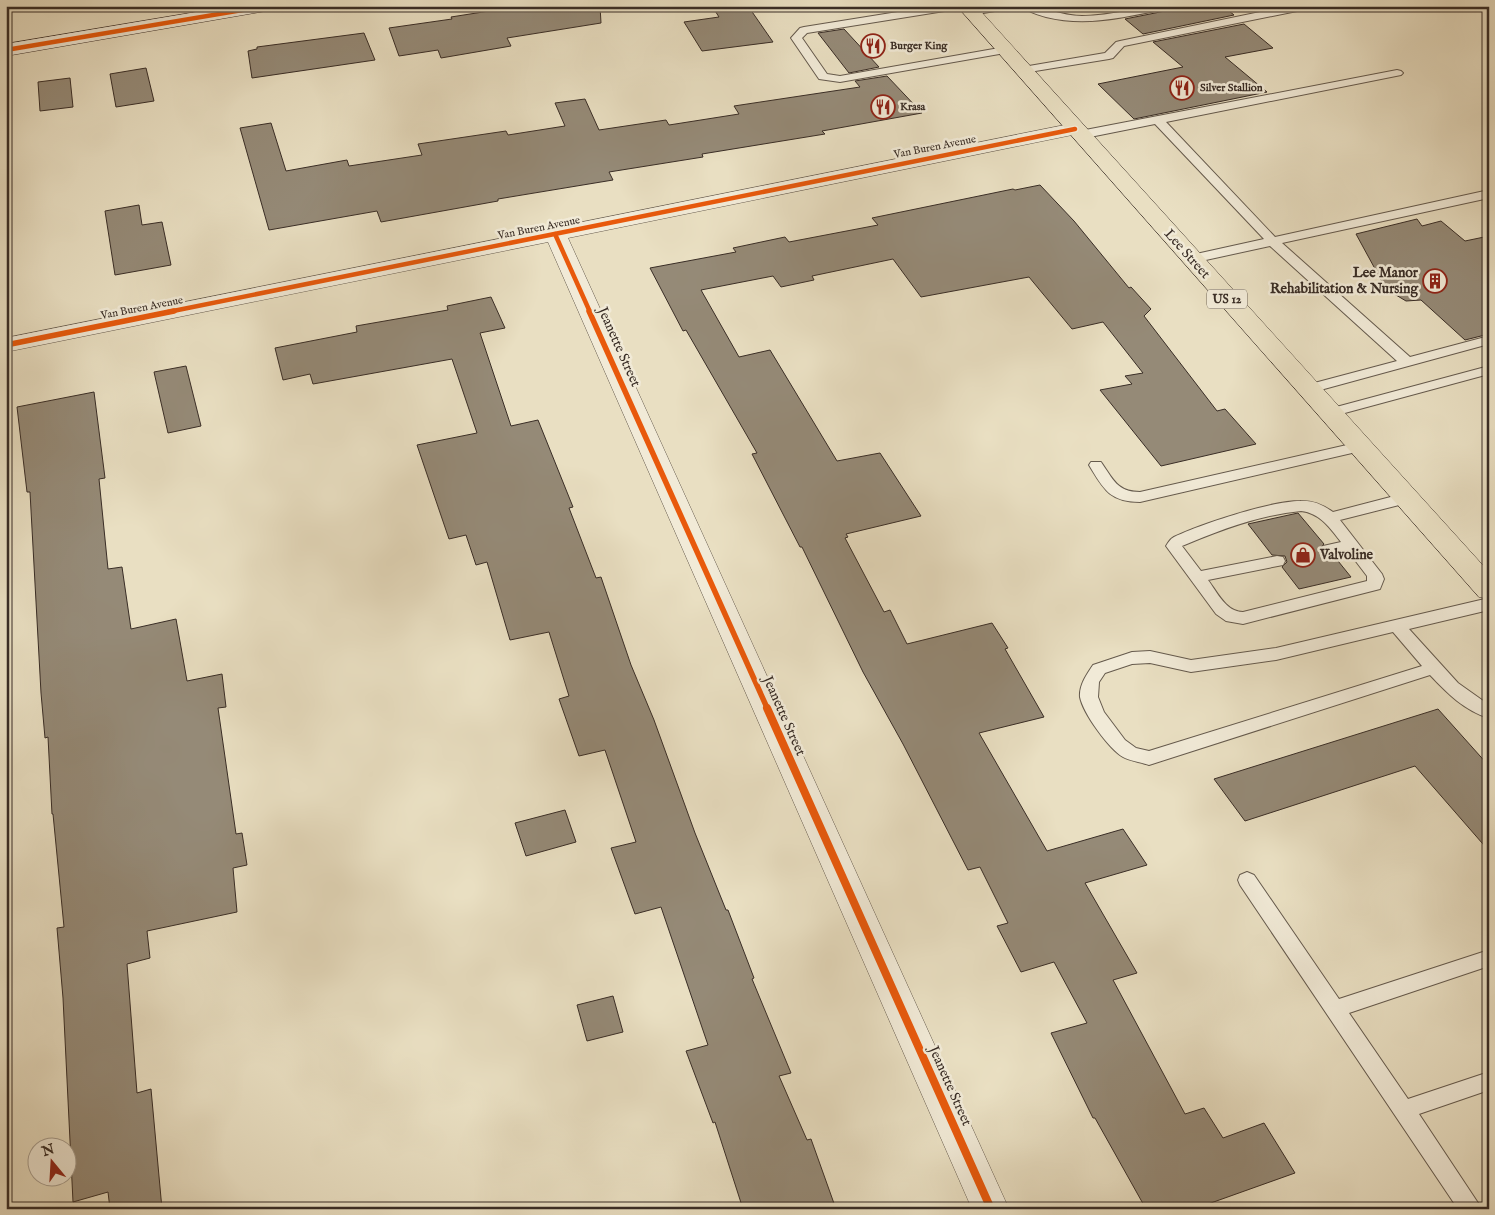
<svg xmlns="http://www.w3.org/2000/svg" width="1495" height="1215" font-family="'IM FELL English',serif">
	<rect width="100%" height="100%" fill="#e9dfc2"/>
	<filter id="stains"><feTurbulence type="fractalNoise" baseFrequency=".004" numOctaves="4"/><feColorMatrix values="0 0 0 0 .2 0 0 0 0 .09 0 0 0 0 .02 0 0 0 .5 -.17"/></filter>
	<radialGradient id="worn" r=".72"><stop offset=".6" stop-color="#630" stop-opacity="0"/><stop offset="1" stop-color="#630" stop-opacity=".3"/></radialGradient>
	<g fill="#958a77" stroke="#392d26">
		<polygon points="521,6 600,6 601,23 507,38 511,46 441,58 438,50 399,56 389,28 452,19 451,17"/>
		<polygon points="712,6 748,6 773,42 702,51 684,22 719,17"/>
		<polygon points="1172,6 1223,6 1234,15 1143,34 1125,19 1165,11"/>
		<polygon points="1244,24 1273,48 1225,57 1267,92 1134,119 1098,84 1183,67 1153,42"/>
		<polygon points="844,29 879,67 849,73 818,33"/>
		<polygon points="364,33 375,60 252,78 248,51 257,49 257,47"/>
		<polygon points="146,68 154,101 116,107 110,74"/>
		<polygon points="887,76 922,113 822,131 825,134 702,154 703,157 609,172 613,180 498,199 498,201 381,222 377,211 269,230 240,128 271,123 286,171 347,160 349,166 422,155 418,144 506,131 508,135 565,126 555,103 585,99 599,130 666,120 669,125 739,114 734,106 860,87 855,81"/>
		<polygon points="70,78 73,107 40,111 38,82"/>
		<polygon points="1040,185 1074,221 1129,288 1131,287 1151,309 1144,316 1217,411 1225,409 1256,444 1161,466 1100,390 1132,384 1125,376 1143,373 1103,322 1072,329 1029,277 921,297 893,259 812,276 814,280 781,287 773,276 701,290 739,357 770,350 837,461 880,453 921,516 846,534 848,537 845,538 884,612 890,610 907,644 992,623 1008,648 1005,649 1044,717 979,733 1047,851 1123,829 1147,865 1085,883 1137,973 1113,980 1185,1114 1204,1108 1223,1138 1264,1123 1295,1173 1194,1209 1146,1209 1095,1118 1093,1118 1051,1033 1087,1023 1054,962 1021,972 997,926 1008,923 980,867 968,870 903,744 863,672 802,547 800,547 752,454 757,453 686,330 683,331 650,268 736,252 733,248 785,237 789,242 878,225 872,218 1013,189 1015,190"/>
		<polygon points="139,205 142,225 162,222 171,265 115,275 105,211"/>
		<polygon points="1417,219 1422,226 1441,221 1465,241 1489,236 1489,334 1465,340 1421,300 1406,301 1386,289 1356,234"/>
		<polygon points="491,297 505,328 480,333 511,426 538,420 573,507 569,508 596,578 601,577 631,665 654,720 695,833 726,910 728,910 754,978 752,979 791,1073 779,1076 807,1140 811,1139 836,1209 743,1209 715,1122 713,1123 686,1051 708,1045 661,907 635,914 611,848 636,842 605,750 579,756 559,699 569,696 549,632 510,640 487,562 476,565 466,535 449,539 417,445 477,433 452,359 313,384 310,374 283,380 275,348 357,332 356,326 448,310 447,306"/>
		<polygon points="186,366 201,426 168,433 154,372"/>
		<polygon points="94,392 105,478 99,479 108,569 122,567 131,629 176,619 187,681 222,674 226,707 218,708 236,834 242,833 247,865 233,868 237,912 147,931 150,958 127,964 137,1093 151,1089 162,1209 110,1209 108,1192 73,1202 63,998 57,928 64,927 53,814 52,814 48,737 45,738 41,693 30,492 27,492 17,407"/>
		<polygon points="1298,513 1324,544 1319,549 1321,555 1334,556 1351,577 1299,589 1282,567 1287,562 1285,556 1272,555 1248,524"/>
		<polygon points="1438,709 1489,766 1489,851 1415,766 1245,821 1214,779"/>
		<polygon points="565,810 576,842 526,856 515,823"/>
		<polygon points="613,996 623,1032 587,1041 577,1005"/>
	</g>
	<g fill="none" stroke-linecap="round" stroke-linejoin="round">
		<g stroke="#655a4d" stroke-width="2">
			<g id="lane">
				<polygon points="935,6 962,6 957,9 807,33 802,38 827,74 840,76 1005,47 1011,50 1005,53 840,82 819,79 791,38 800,28 804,27"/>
				<polygon points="986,6 1011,6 1006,9 972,15 967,12 968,10"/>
				<path d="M 1022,6 C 1043,6 1061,16 1082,16 C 1112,16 1140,6 1170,6 L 1165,9 C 1124,17 1087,27 1046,17 C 1039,15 1028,12 1022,6 Z"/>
				<polygon points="1289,6 1312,6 1307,9 1124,46 1113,58 1109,59 1023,73 1017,70 1023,67 1105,53 1116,42 1120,41"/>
				<polygon points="1397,70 1401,71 1403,73 1401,75 1166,122 1275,237 1489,190 1489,198 1282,243 1410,357 1489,336 1489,344 1313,392 1303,392 1301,389 1303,386 1397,361 1270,246 1192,263 1187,262 1185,259 1187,256 1264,239 1155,124 1080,139 1074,135 1080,131"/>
				<polygon points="1489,366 1489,374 1330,417 1325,416 1323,413 1325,410"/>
				<path d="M 1360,442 L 1365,444 L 1367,447 L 1365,450 L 1140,502 C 1109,502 1103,488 1089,465 L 1091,462 L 1101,462 C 1113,479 1117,492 1140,492 Z"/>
				<path d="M 1406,493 L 1411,494 L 1414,498 L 1411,502 L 1340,520 L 1382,574 L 1384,579 L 1380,589 L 1243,624 L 1226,621 L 1216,614 L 1166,546 C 1168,543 1170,539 1174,537 C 1201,524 1271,501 1300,501 C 1313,500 1323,505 1333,512 ZM 1301,511 C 1320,513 1330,528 1341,542 L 1323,546 L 1321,550 L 1323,554 L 1329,555 L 1348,551 L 1367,576 L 1367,581 L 1243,612 C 1226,612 1217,592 1208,580 L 1283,565 L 1285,561 L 1283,557 L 1277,556 L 1201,571 L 1182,546 C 1220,530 1260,515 1301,511 Z"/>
				<path d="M 1489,598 L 1489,610 L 1409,629 L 1458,683 L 1489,705 L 1489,718 C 1465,711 1447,693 1430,675 L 1149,765 C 1141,762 1130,761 1123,757 C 1109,749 1083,713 1080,697 C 1079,685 1087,674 1093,665 L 1132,652 L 1150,651 L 1191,660 L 1276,648 ZM 1393,632 L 1422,666 L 1149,751 L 1136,748 L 1125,740 L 1104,712 L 1098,697 L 1099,682 L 1105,673 L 1132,664 L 1150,663 L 1191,672 L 1276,660 Z"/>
				<polygon points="1247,872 1254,875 1339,999 1489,950 1489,966 1349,1013 1408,1099 1489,1072 1489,1090 1419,1114 1482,1209 1458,1209 1240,885 1238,880 1240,875"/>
			</g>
		</g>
		<g stroke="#655a4d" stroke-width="1">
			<polygon id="street" points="1075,123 1082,125 1085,129 1082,133 568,238 1009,1209 972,1209 548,242 6,352 6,338"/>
		</g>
		<g stroke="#392d26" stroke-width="1">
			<polygon id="secondary" points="232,6 275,6 272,10 266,11 6,56 6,44"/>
		</g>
		<g stroke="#392d26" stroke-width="1">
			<polygon id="primary" points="957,6 976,6 1489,572 1489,599 1479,597"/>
		</g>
		<use href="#lane" fill="#f1ead7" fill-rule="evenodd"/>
		<use href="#street" fill="#f1ead7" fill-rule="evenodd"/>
		<use href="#secondary" fill="#f1ead7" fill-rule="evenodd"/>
		<use href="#primary" fill="#e9dfc2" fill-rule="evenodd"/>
		<g stroke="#f1ead7" stroke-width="7">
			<g id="cycleway-far2">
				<polyline points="6,50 266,6"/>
				<polyline points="555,234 590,312"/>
				<polyline points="168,312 1075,129"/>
			</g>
		</g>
		<g stroke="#f1ead7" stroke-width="9">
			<g id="cycleway-far1">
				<polyline points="589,311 768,710"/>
				<polyline points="6,345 174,311"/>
			</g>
		</g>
		<g stroke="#f1ead7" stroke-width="11">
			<polyline id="cycleway" points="767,708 991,1209"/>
		</g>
		<use href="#cycleway-far2" stroke="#e8590c" stroke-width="4.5"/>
		<use href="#cycleway-far1" stroke="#e8590c" stroke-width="5.5"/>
		<use href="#cycleway" stroke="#e8590c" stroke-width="8"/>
	</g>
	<defs>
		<g id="restaurant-ring" transform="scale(1.25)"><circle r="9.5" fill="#f1ead7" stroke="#8f2418" stroke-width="1.5"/><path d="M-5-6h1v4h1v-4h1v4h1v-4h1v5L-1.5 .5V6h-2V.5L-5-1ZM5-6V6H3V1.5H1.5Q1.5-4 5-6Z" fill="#8f2418"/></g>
		<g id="building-ring" transform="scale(1.25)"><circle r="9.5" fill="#f1ead7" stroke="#8f2418" stroke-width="1.5"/><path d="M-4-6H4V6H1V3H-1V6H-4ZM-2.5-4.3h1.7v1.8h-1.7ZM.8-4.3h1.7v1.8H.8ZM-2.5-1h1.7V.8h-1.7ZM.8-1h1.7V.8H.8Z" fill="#8f2418"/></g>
		<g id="shop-ring" transform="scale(1.25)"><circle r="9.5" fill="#f1ead7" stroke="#8f2418" stroke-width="1.5"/><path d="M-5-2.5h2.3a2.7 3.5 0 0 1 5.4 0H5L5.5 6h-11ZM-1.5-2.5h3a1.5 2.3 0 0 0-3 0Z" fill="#8f2418"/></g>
	</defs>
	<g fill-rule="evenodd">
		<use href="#restaurant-ring" x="873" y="46"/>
		<use href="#restaurant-ring" x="1182" y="88"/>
		<use href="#restaurant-ring" x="883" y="107"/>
		<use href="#building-ring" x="1435" y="281"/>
		<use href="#shop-ring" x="1303" y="555"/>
	</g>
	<g text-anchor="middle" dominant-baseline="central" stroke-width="5" stroke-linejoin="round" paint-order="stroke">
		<g font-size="11" font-weight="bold" fill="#392d26" stroke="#f1ead7" text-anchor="start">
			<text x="890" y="46">Burger King</text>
			<text x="1200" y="88">Silver Stallion</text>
			<text x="900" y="107">Krasa</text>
		</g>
		<g font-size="11" fill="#392d26" stroke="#f1ead7">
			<text transform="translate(935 147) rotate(-11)">Van Buren Avenue</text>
			<text transform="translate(539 228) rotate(-11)">Van Buren Avenue</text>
			<text transform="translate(142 308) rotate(-11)">Van Buren Avenue</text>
		</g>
		<rect fill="#f1ead7" stroke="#70665b" stroke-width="1" x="1207" y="289.5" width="40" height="19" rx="4"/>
		<g font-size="12" font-weight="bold" fill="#392d26">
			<text x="1227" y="299">US 12</text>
		</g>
		<g font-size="14" fill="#392d26" stroke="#f1ead7">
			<text transform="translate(1187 254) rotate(48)">Lee Street</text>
			<text transform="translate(619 347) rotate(66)">Jeanette Street</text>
			<text transform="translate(784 716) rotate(66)">Jeanette Street</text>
			<text transform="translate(950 1086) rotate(66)">Jeanette Street</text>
		</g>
		<g font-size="14" font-weight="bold" fill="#392d26" stroke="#f1ead7" text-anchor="end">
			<text x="1418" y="273">Lee Manor<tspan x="1418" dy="16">Rehabilitation &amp; Nursing</tspan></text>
			<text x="1320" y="555" text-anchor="start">Valvoline</text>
		</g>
	</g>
	<rect width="1495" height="1215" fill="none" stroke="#e9dfc2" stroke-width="25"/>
	<rect x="8" y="8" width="1480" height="1200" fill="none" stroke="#392d26" stroke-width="2.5"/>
	<rect x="12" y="12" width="1470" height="1190" fill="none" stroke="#392d26"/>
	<g transform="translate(52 1162) rotate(342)"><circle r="24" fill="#f1ead7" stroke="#a79e90"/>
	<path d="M0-4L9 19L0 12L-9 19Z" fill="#8f2418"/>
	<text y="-8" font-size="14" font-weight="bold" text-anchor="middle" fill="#392d26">N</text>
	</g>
	<rect width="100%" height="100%" filter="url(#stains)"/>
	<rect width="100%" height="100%" fill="url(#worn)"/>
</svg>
